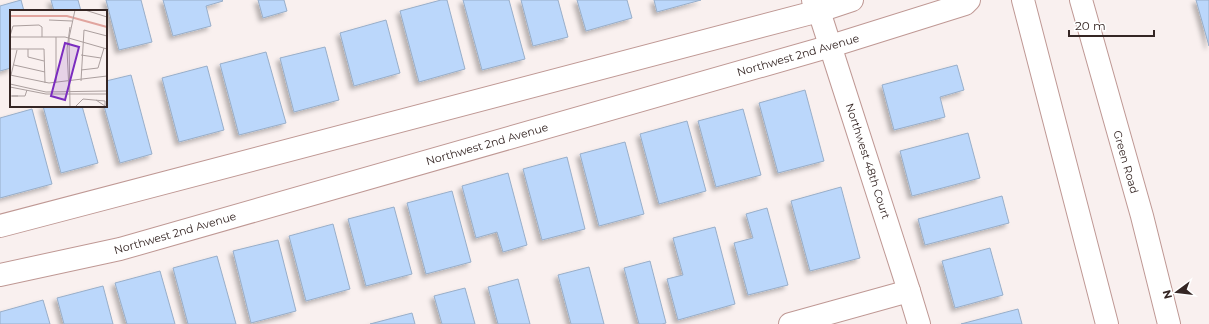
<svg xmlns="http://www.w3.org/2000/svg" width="1209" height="324" font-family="Montserrat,sans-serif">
	<defs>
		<filter id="shadow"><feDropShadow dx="-3.5" dy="3.5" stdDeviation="2" flood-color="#0004"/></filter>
	</defs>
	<rect width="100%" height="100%" fill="#f9f0ef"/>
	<g fill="#bbd7fb" stroke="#98aec9" filter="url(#shadow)">
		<polygon points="21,0 24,11 11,11 11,68 0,71 0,6"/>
		<polygon points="51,0 78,0 81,11 54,11"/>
		<polygon points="106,0 141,0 152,42 119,50"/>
		<polygon points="163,0 222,0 223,1 206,6 211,26 173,36"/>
		<polygon points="258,0 284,0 287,11 263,18"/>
		<polygon points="441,0 447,0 465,69 419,82 400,11"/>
		<polygon points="463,0 509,0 525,59 482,70"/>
		<polygon points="521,0 558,0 568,37 533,46"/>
		<polygon points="577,0 627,0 632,18 586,31"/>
		<polygon points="654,0 701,0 657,12"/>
		<polygon points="1196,0 1209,0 1209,46"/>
		<polygon points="386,20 400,73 354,86 340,33"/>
		<polygon points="325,47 339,100 294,112 280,58"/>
		<polygon points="266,52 286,123 239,135 220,64"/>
		<polygon points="957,65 964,90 940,97 945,117 894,130 882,85"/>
		<polygon points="207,66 224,130 179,142 162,78"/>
		<polygon points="131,75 152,154 120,163 104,106 106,106 106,81"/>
		<polygon points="805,90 824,161 778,173 759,103"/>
		<polygon points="43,106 82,106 98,163 61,173"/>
		<polygon points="32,109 52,184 0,198 0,118"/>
		<polygon points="743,109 761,175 716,187 698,121"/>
		<polygon points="687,121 706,191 659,204 640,134"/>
		<polygon points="968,133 980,178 912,196 900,151"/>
		<polygon points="625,142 644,214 599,226 580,154"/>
		<polygon points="567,157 585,229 542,240 523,169"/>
		<polygon points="508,173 527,245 503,252 497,232 476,238 462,186"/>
		<polygon points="841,187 860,258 810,271 791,201"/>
		<polygon points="452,191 471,262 426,274 407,203"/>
		<polygon points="1002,196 1009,223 925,245 918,219"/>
		<polygon points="394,207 412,274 366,286 348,219"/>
		<polygon points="767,208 788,285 748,295 734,243 753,238 746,214"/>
		<polygon points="333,224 350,289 306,301 289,236"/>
		<polygon points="715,227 735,304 678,320 667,279 683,275 673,238"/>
		<polygon points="278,240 296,311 251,323 233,251"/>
		<polygon points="990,248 1003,295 955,308 942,261"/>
		<polygon points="217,256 236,324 188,324 173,268"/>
		<polygon points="650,261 666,323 662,324 639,324 624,268"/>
		<polygon points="589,267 604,324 571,324 558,275"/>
		<polygon points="160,271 175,324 127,324 115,283"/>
		<polygon points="518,279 530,324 498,324 488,287"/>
		<polygon points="103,286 113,324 64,324 57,298"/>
		<polygon points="465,288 475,324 442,324 434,296"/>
		<polygon points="43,300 50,324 0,324 0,312"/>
		<polygon points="1018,309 1022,324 961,324"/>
		<polygon points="412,313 415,324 370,324"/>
	</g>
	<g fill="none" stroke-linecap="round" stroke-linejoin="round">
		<g stroke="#bf9894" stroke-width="24">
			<g id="minor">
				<polyline points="813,0 819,11 909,291 919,324"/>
				<polyline points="0,226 819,11 852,0"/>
				<polyline points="0,275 120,249 831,46 965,4 969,0"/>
				<polyline points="790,324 909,291"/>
			</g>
		</g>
		<g stroke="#bf9894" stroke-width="24">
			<g id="secondary">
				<polyline points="1023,0 1107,324"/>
				<polyline points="1081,0 1142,216 1169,324"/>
			</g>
		</g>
		<use href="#minor" stroke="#fff" stroke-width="22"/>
		<use href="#secondary" stroke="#fff" stroke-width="22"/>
	</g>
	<g text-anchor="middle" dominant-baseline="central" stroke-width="3" stroke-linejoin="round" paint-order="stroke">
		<g font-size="11" fill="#352624" stroke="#fff">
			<text transform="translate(798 55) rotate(-16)">Northwest 2nd Avenue</text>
			<text transform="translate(487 144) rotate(-16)">Northwest 2nd Avenue</text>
			<text transform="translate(868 161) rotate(72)">Northwest 48th Court</text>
			<text transform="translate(1126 162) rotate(74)">Green Road</text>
			<text transform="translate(175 233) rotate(-16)">Northwest 2nd Avenue</text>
		</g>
	</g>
	<g transform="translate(10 10)">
		<rect width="97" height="97" fill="#f9f0ef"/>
		<path fill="none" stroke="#e1a59f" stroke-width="2" d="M 0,6 L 57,6 L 97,17"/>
		<path fill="none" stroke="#ab9f9e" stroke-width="1" d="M 75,0 L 97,7M 39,10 L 62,11M 0,26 L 3,16 L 29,15 L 32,17 L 32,27M 0,27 L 55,27 L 97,39M 46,27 L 46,73M 0,39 L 34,39 L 35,73M 18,39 L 18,47 L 34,51M 71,45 L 91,48M 4,55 L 35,62M 71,60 L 88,58 L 94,38M 0,65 L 39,73 L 97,66M 1,65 L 7,40M 71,71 L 74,20 L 97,26M 0,74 L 36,82 L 97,81M 0,77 L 36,84 L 97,84M 59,81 L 57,39 L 60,17M 0,86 L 8,86 L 2,86M 8,86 L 15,86 L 17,80M 60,97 L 59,28 L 65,0M 65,97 L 73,89 L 95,91 L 95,96 L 86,90"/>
		<path fill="#7b2cbf" fill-opacity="0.15" stroke="#7b2cbf" stroke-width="2" d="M 55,33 L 69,37 L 55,90 L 41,86 Z"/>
		<rect width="97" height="97" fill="none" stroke="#352624" stroke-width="2"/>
	</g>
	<g transform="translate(1177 292) rotate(255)" stroke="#ffffff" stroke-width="3" paint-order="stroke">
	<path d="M0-3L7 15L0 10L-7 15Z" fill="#352624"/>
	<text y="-6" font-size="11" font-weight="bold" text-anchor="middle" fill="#352624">N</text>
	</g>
	<path d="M1069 30v6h85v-6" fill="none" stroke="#352624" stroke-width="2"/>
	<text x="1075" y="30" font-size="12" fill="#352624" stroke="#ffffff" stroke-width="3" paint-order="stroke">20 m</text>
</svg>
